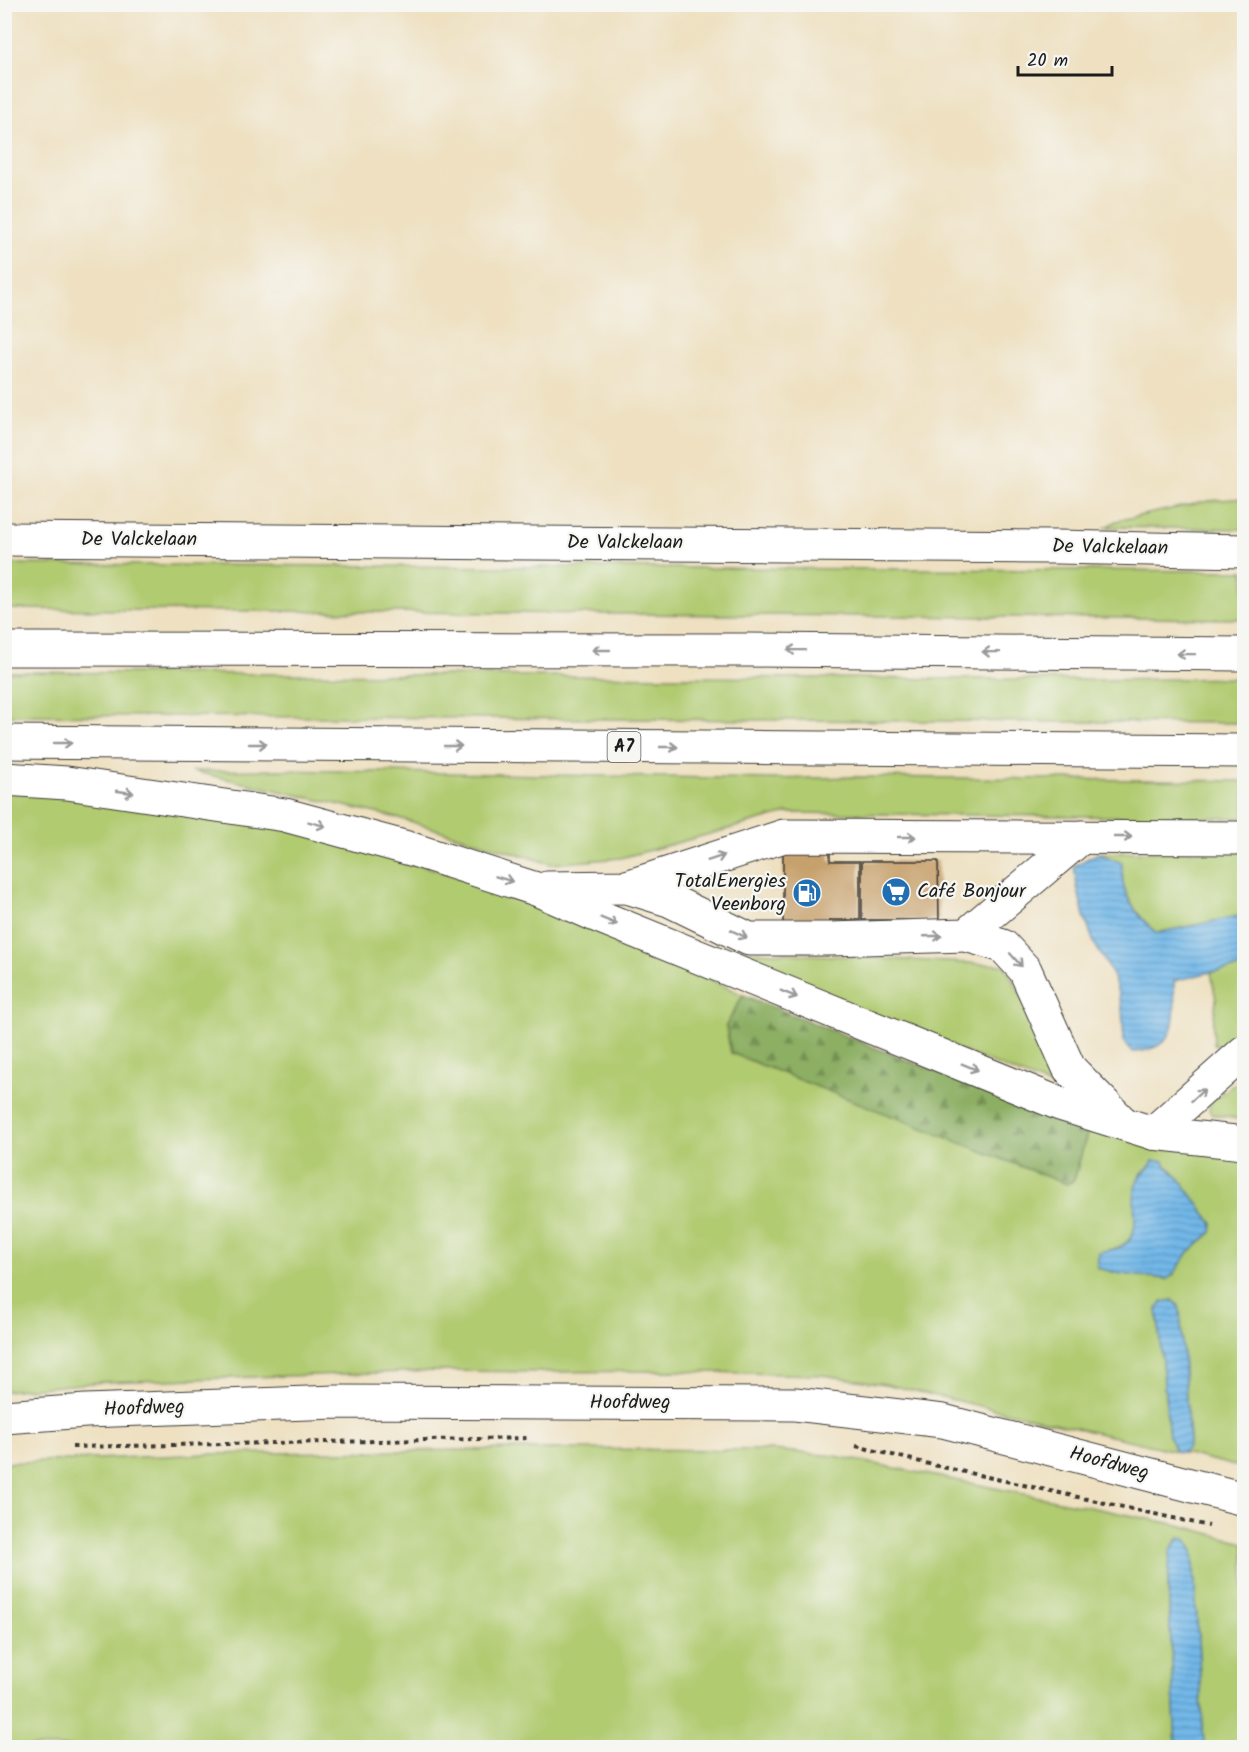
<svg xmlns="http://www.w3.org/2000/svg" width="1249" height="1752" font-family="Kalam,sans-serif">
	<defs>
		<pattern id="forest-firs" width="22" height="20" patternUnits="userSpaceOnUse" patternTransform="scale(1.5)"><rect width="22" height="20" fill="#8caf63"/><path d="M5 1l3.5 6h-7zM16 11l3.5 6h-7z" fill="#728e51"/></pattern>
		<pattern id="water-rules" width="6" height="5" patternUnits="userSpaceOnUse" patternTransform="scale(1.5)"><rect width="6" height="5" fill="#72b8e9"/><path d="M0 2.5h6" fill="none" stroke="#5d95bc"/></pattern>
	</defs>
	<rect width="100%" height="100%" fill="#f6f6f2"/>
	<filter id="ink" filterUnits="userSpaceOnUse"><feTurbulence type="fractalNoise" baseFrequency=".0167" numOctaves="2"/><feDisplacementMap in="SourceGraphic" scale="12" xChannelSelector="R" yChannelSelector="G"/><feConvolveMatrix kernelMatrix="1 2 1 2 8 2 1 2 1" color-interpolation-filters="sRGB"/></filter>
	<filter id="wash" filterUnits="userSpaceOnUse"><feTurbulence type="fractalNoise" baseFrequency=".008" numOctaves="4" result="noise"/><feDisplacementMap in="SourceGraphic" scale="24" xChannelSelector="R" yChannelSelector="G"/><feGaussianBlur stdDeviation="1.35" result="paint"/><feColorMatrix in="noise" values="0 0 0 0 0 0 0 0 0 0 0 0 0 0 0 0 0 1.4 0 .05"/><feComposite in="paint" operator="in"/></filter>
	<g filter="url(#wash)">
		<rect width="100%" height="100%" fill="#eee0c0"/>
		<g fill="#b1cb71" stroke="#667446" stroke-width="1.5" fill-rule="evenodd">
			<polygon points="1244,498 1244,529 1106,527 1116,521 1208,501"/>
			<polygon points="5,564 1244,571 1244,619 5,609"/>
			<polygon points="5,672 1104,680 1244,678 1244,723 5,715"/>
			<polygon points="277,770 773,779 856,777 1244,781 1244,818 787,813 621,858 551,864 402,819 192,771"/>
			<path d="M 5,784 L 324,835 L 561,909 L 743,995 L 726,1026 L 731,1053 L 1067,1184 L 1074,1180 L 1090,1123 L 1244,1157 L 1244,1468 L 1183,1453 L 1188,1447 L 1189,1441 L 1179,1306 L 1173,1300 L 1163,1302 L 1157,1308 L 1169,1437 L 1175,1451 L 885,1384 L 822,1375 L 670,1371 L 543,1372 L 437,1371 L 103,1382 L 5,1391 ZM 1151,1166 L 1166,1166 L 1172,1170 L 1213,1224 L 1212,1232 L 1189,1252 L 1173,1275 L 1167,1279 L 1122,1274 L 1097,1268 L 1099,1252 C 1167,1244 1111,1188 1151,1166 Z"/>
			<path d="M 1244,850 L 1244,915 L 1157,933 C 1143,921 1129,905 1124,887 C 1122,880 1122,871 1122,863 L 1098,853 Z"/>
			<polygon points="742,951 1004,965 1079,1098 744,963"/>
			<polygon points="1244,967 1244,1033 1222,1048 1214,1044 1213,1026 1216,1000 1211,972"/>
			<polygon points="1244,1077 1244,1120 1211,1114 1209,1107 1212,1101"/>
			<polygon points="535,1449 772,1450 835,1456 1179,1525 1244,1543 1244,1747 1204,1747 1193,1551 1179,1538 1173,1545 1168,1584 1176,1747 5,1747 4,1463 208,1454"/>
		</g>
		<polygon fill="url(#forest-firs)" stroke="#546640" stroke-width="1.5" points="743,995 911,1062 1090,1123 1074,1180 1067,1184 1053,1179 731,1053 726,1026"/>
		<g fill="url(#water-rules)" stroke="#476a82" stroke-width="1.5">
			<path d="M 1098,853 L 1122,863 C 1122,871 1122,880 1124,887 C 1129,905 1143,921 1157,933 L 1244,915 L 1244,967 L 1211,972 L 1174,981 C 1175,1018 1180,1050 1132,1052 L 1124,1041 L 1122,1007 L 1113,975 L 1094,943 L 1084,916 L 1077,886 L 1074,866 Z"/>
			<path d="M 1153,1161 L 1164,1161 L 1166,1166 L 1179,1178 L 1213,1224 L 1212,1232 L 1189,1252 L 1173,1275 L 1167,1279 L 1122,1274 L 1097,1268 L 1099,1252 C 1152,1246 1128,1216 1136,1184 C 1139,1173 1150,1170 1153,1161 Z"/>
			<polygon points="1173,1300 1179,1306 1180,1310 1189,1441 1188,1447 1183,1453 1175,1451 1169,1437 1157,1308 1163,1302"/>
			<polygon points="1179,1538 1186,1539 1193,1551 1204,1747 1176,1747 1168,1584 1170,1552"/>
		</g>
		<g id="blocks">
			<g fill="#c7a16d">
				<polygon points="783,841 830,841 830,861 860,861 860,920 830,920 830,952 783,952"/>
				<polygon points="862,861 938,861 939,920 862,920"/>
			</g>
		</g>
	</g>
	<g filter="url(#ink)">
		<use href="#blocks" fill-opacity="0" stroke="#3c3935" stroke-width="1.5"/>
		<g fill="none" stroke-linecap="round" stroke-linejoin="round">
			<g stroke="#3c3935" stroke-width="35">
				<g id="minor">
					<polyline points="4,539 1057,547 1244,551"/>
					<polyline points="627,887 669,900 749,939 830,939 966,935 1082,837"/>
					<polyline points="547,888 627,887 784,836 1244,838"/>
					<polyline points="536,889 593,914 1060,1104 1153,1133 1244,1143"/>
					<polyline points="966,935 1003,946 1025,970 1069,1068 1121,1121"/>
					<polyline points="1153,1133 1244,1052"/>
				</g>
			</g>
			<g stroke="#3c3935" stroke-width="35">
				<polyline id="major" points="4,1417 86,1411 336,1402 795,1404 943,1421 1244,1499"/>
			</g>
			<g stroke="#3c3935" stroke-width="35">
				<g id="highway">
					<polyline points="4,649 747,650 1244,654"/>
					<polyline points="4,742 1244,751"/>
					<polyline points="4,779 67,783 285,815 411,849 536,889"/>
				</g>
			</g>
			<g stroke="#3c3935" stroke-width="4" stroke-dasharray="4.5 4.5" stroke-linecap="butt">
				<polyline points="856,1446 933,1465 1209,1526"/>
				<polyline points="72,1447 529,1438"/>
			</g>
			<use href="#minor" stroke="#fff" stroke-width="33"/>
			<use href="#major" stroke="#fff" stroke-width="33"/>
			<use href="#highway" stroke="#fff" stroke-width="33"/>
		</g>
		<defs><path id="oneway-shaft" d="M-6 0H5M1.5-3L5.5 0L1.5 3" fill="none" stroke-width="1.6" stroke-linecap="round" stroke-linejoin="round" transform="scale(1.5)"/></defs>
		<g stroke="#999">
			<use href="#oneway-shaft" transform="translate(601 650) rotate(-180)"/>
			<use href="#oneway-shaft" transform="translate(796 650) rotate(-179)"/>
			<use href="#oneway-shaft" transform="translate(991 652) rotate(-179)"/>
			<use href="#oneway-shaft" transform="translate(1186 654) rotate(-179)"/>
			<use href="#oneway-shaft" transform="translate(63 743)"/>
			<use href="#oneway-shaft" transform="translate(258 744)"/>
			<use href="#oneway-shaft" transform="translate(453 746)"/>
			<use href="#oneway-shaft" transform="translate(669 747)"/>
			<use href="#oneway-shaft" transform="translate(125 792) rotate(8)"/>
			<use href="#oneway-shaft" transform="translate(317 824) rotate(15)"/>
			<use href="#oneway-shaft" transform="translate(907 837)"/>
			<use href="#oneway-shaft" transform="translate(1123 837)"/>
			<use href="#oneway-shaft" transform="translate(716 858) rotate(-18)"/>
			<use href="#oneway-shaft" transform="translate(504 879) rotate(17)"/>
			<use href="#oneway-shaft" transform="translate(609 921) rotate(22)"/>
			<use href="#oneway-shaft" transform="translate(739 934) rotate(26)"/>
			<use href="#oneway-shaft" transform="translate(933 936) rotate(-2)"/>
			<use href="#oneway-shaft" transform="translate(1016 960) rotate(48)"/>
			<use href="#oneway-shaft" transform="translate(789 994) rotate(22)"/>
			<use href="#oneway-shaft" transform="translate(970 1067) rotate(22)"/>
			<use href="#oneway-shaft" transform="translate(1198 1095) rotate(-42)"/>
		</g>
	</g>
	<defs>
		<g id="supermarket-disc" transform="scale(1.5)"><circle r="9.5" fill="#1f6fb2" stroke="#f6f6f2"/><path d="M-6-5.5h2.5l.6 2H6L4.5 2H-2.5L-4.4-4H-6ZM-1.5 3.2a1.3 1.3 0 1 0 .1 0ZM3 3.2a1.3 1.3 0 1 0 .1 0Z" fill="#fff"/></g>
		<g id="fuel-disc" transform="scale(1.5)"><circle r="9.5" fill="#1f6fb2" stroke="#f6f6f2"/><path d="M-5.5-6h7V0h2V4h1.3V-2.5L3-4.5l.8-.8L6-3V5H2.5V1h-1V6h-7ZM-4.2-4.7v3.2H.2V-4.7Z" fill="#fff"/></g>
	</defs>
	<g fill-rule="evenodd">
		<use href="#supermarket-disc" x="896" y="892"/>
		<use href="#fuel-disc" x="807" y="893"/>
	</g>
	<g text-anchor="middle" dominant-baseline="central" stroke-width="4.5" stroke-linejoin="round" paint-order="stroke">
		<rect fill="#f6f6f2" stroke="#5d5d5c" stroke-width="1.5" x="607.5" y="732" width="33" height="30" rx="4.5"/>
		<g font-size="18" font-weight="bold" fill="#1c1c1c">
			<text x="624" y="747">A7</text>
		</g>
		<g font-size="20" fill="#1c1c1c" stroke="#f6f6f2">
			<text x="139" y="540">De Valckelaan</text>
			<text x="625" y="543">De Valckelaan</text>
			<text transform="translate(1110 548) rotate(1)">De Valckelaan</text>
			<text x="630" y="1403">Hoofdweg</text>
			<text transform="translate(144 1409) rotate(-2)">Hoofdweg</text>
			<text transform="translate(1109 1464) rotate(15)">Hoofdweg</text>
		</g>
		<g font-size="20" fill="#1c1c1c" stroke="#f6f6f2" text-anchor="end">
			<text x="786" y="882">TotalEnergies<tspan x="786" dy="23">Veenborg</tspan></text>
			<text x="917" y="892" text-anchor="start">Café Bonjour</text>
		</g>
	</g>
	<rect width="1249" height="1752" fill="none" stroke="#f6f6f2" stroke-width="24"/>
	<path d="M1018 66v9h94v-9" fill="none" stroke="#1c1c1c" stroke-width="3"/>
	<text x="1027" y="66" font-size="18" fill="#1c1c1c" stroke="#f6f6f2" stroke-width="4.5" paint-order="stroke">20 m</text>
</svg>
